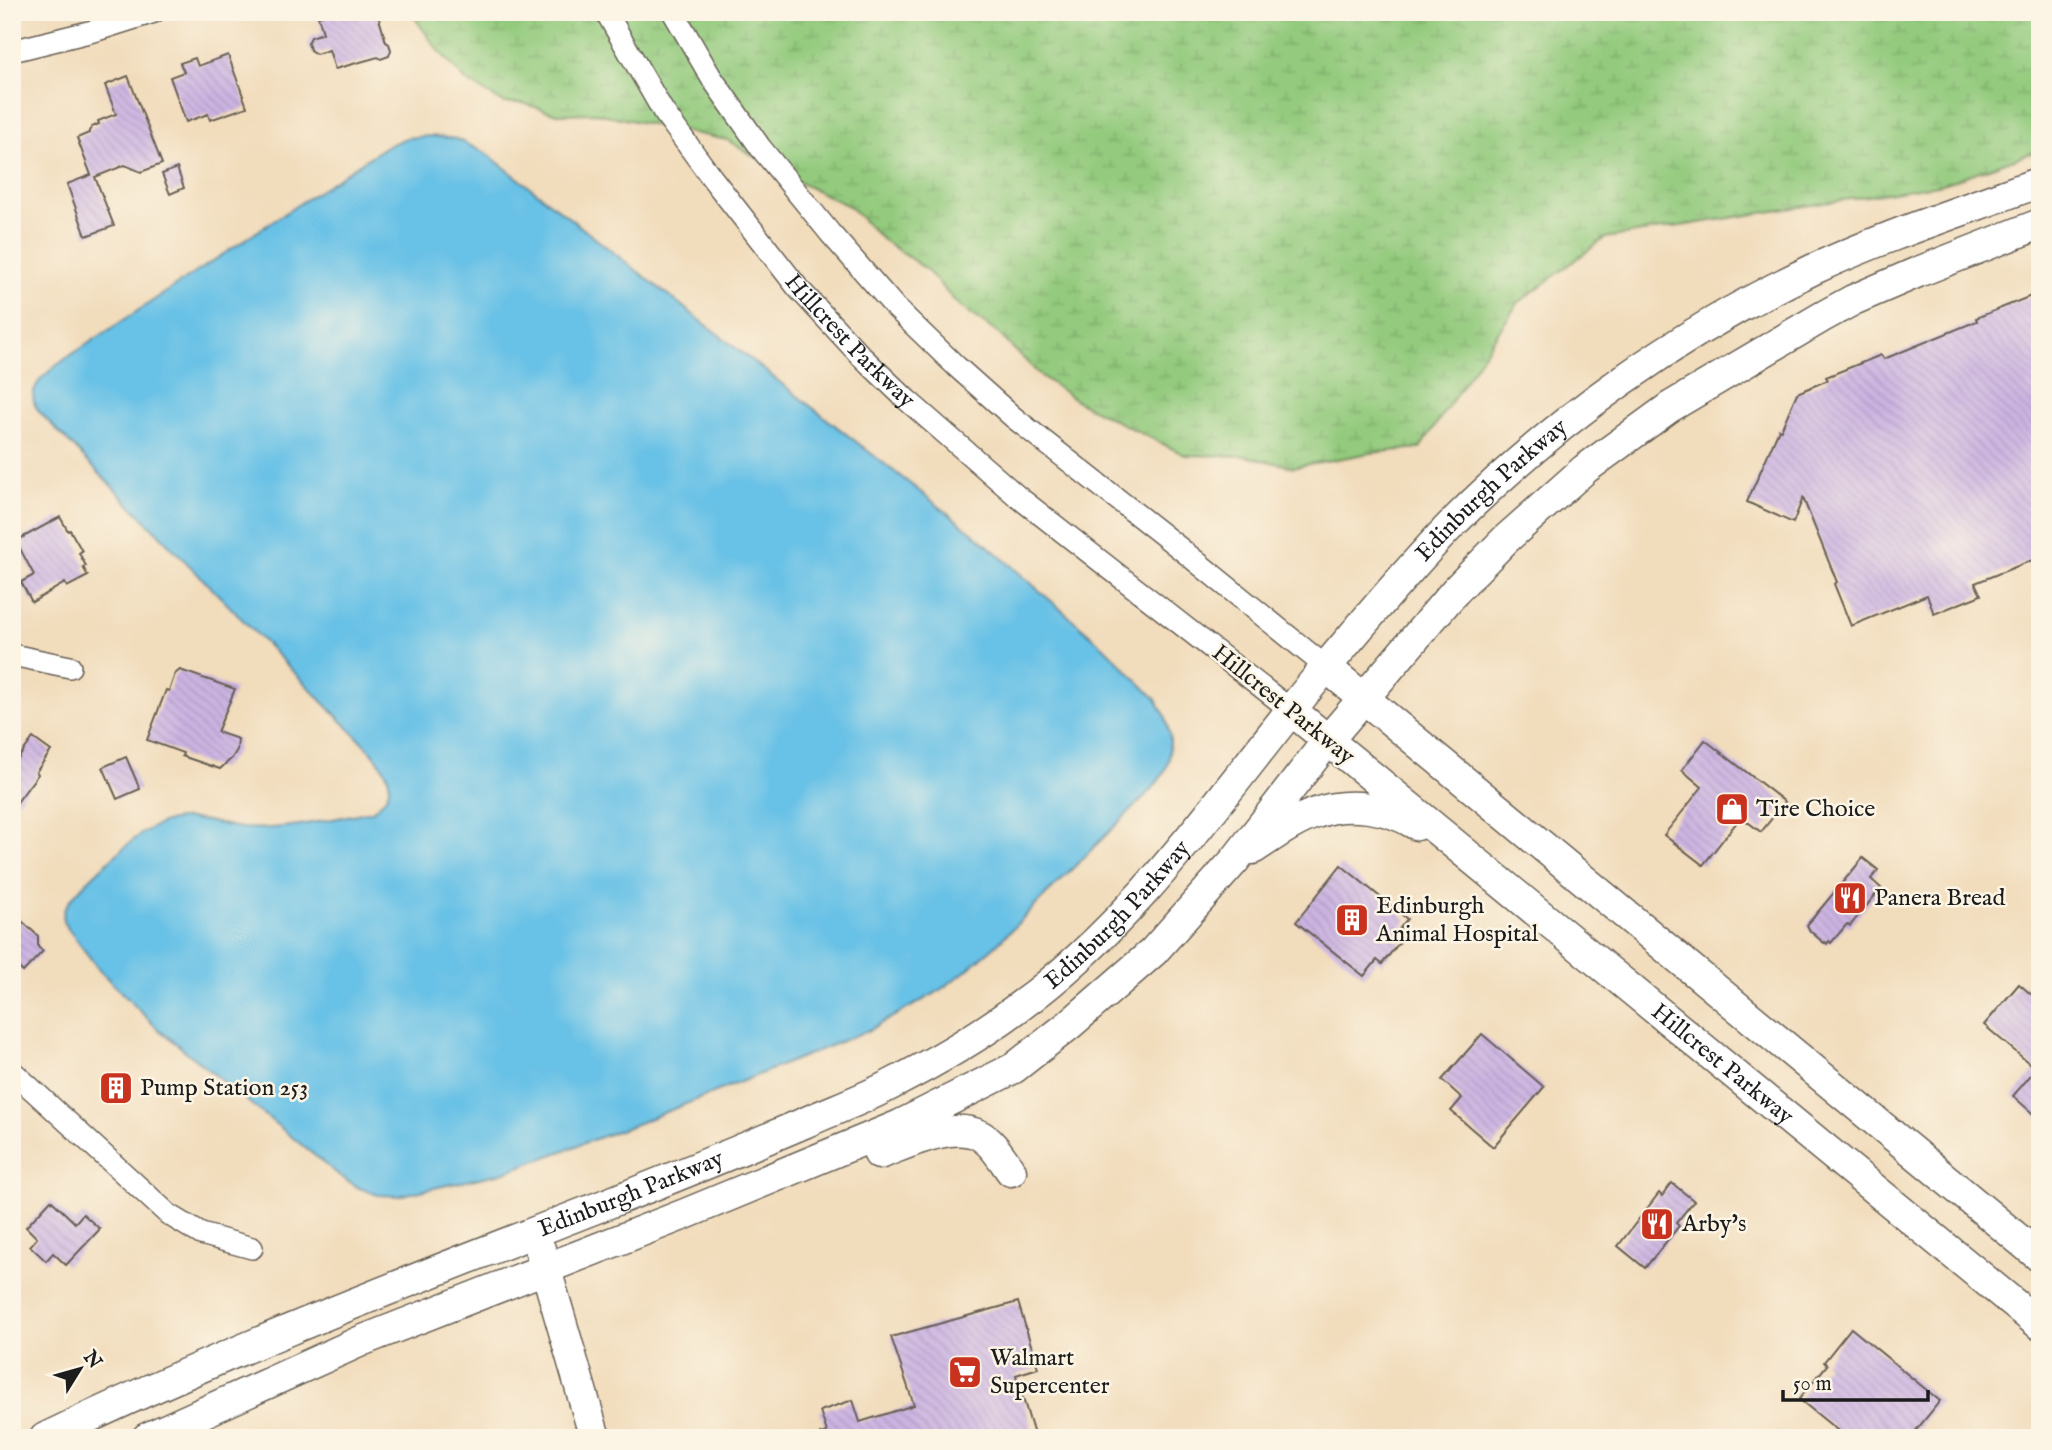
<svg xmlns="http://www.w3.org/2000/svg" width="2052" height="1450" font-family="'IM FELL English',serif">
	<defs>
		<pattern id="wetland-marsh" width="20" height="14" patternUnits="userSpaceOnUse" patternTransform="scale(1.75)"><rect width="20" height="14" fill="#93ca7d"/><path d="M1 5h8M5 5V1M11 12h8M15 12V8" fill="none" stroke="#7ead6b"/></pattern>
		<pattern id="building-back-hatch" width="6" height="6" patternUnits="userSpaceOnUse" patternTransform="scale(1.75)"><rect width="6" height="6" fill="#ccb4e2"/><path d="M-1 5l2 2M0 0l6 6M5-1l2 2" fill="none" stroke="#af9ac1"/></pattern>
	</defs>
	<rect width="100%" height="100%" fill="#fcf5e5"/>
	<filter id="ink" filterUnits="userSpaceOnUse"><feTurbulence type="fractalNoise" baseFrequency=".0143" numOctaves="2"/><feDisplacementMap in="SourceGraphic" scale="14" xChannelSelector="R" yChannelSelector="G"/><feConvolveMatrix kernelMatrix="1 2 1 2 8 2 1 2 1" color-interpolation-filters="sRGB"/></filter>
	<filter id="wash" filterUnits="userSpaceOnUse"><feTurbulence type="fractalNoise" baseFrequency=".00686" numOctaves="4" result="noise"/><feDisplacementMap in="SourceGraphic" scale="28" xChannelSelector="R" yChannelSelector="G"/><feGaussianBlur stdDeviation="1.57" result="paint"/><feColorMatrix in="noise" values="0 0 0 0 0 0 0 0 0 0 0 0 0 0 0 0 0 1.4 0 .05"/><feComposite in="paint" operator="in"/></filter>
	<g filter="url(#wash)">
		<rect width="100%" height="100%" fill="#f1dcbb"/>
		<polygon fill="url(#wetland-marsh)" stroke="#58734c" stroke-width="2" points="416,12 2040,12 2040,150 1943,184 1605,238 1518,303 1420,448 1370,453 1293,467 1245,456 1185,455 1082,404 1041,376 999,334 958,305 927,270 882,239 849,206 788,177 727,140 596,113 557,114 522,103 504,103 465,80 434,45 413,15"/>
		<path fill="#68c1e6" stroke="#426e81" stroke-width="2" d="M 431,136 L 456,139 L 486,153 L 977,536 L 1104,647 L 1156,699 L 1165,715 L 1170,737 L 1169,759 L 1164,773 L 1153,788 L 995,946 L 962,974 L 936,993 L 867,1031 L 631,1126 L 502,1173 L 398,1196 L 378,1195 L 357,1187 L 340,1176 L 157,1028 L 100,971 L 63,922 C 63,918 63,915 64,911 C 69,894 128,843 144,832 C 154,826 168,820 179,819 C 201,817 222,826 243,828 C 286,831 330,819 372,811 C 399,791 391,775 372,752 L 50,423 C 45,418 38,411 35,405 C 26,384 54,368 68,357 L 385,147 L 406,138 Z"/>
		<g id="blocks">
			<g fill="url(#building-back-hatch)">
				<polygon points="330,12 377,12 386,42 389,44 391,50 389,56 381,59 378,57 335,69 329,50 316,54 310,50 308,43 311,37 323,33 318,16"/>
				<polygon points="228,55 247,107 210,120 208,114 186,122 170,77 184,72 180,63 195,58 198,66"/>
				<polygon points="128,76 162,164 141,172 125,165 95,177 114,226 86,236 67,184 91,175 77,138 89,133 89,131 92,127 99,124 98,121 116,114 105,85"/>
				<polygon points="177,168 184,188 170,194 162,174"/>
				<polygon points="2031,296 2033,300 2040,297 2040,557 1975,583 1981,595 1934,614 1927,595 1851,626 1834,584 1837,582 1803,498 1793,523 1747,502 1779,429 1781,430 1797,393 1828,380 1826,377 1881,355 1884,359 1977,321 1976,318"/>
				<polygon points="60,517 68,531 70,530 82,551 79,553 86,566 83,567 88,576 67,587 65,583 32,602 21,582 34,575 16,541"/>
				<polygon points="180,670 235,689 217,732 238,739 237,750 232,758 220,769 182,756 183,753 147,740 166,690 169,691 175,674"/>
				<polygon points="33,738 51,751 36,772 38,774 12,809 12,767"/>
				<polygon points="1705,740 1785,802 1761,832 1741,817 1703,865 1664,835 1702,787 1682,770"/>
				<polygon points="126,757 140,789 117,799 103,767"/>
				<polygon points="1863,858 1878,870 1871,879 1881,888 1850,926 1847,924 1831,943 1829,941 1827,944 1825,942 1824,943 1810,931 1807,925"/>
				<polygon points="1341,865 1407,919 1396,933 1403,938 1382,964 1377,960 1364,976 1296,922"/>
				<polygon points="12,912 38,936 38,947 43,951 23,972 12,962"/>
				<polygon points="2019,984 2040,1002 2040,1120 2013,1096 2036,1069 1984,1025"/>
				<polygon points="1482,1034 1544,1087 1493,1147 1451,1111 1462,1098 1442,1080"/>
				<polygon points="1672,1183 1694,1201 1676,1223 1679,1226 1645,1268 1618,1246 1659,1193 1662,1196"/>
				<polygon points="51,1200 75,1223 83,1214 100,1229 66,1265 53,1253 46,1261 30,1246 37,1238 26,1227"/>
				<polygon points="1018,1302 1038,1368 1016,1375 1035,1438 820,1438 820,1434 827,1432 820,1411 853,1400 860,1422 914,1405 891,1337"/>
				<polygon points="1851,1328 1940,1401 1910,1438 1847,1438 1799,1399 1827,1365 1824,1362"/>
			</g>
		</g>
	</g>
	<g filter="url(#ink)">
		<use href="#blocks" fill-opacity="0" stroke="#675f54" stroke-width="2"/>
		<g fill="none" stroke-linecap="round" stroke-linejoin="round">
			<g stroke="#675f54" stroke-width="24">
				<g id="street">
					<path id="s1" d="M 606,12 L 663,111 L 712,178 L 798,288 L 861,356 L 907,400 L 1017,496 L 1291,710"/>
					<polyline points="673,12 711,77 760,147 830,233 895,307 957,367 1013,417 1182,550 1326,667"/>
					<polyline points="12,51 97,30 154,12"/>
					<polyline points="12,655 70,667"/>
					<polyline points="12,1071 168,1214 201,1234 252,1248"/>
				</g>
			</g>
			<g stroke="#675f54" stroke-width="33">
				<g id="secondary">
					<polyline points="1326,667 2040,1257"/>
					<path id="s2" d="M 1291,710 L 2040,1325"/>
					<path d="M 1253,849 C 1273,836 1293,821 1316,813 C 1347,801 1389,807 1417,825"/>
					<path d="M 879,1154 C 907,1144 951,1121 979,1135 C 993,1142 1002,1159 1011,1171"/>
					<polyline points="540,1249 595,1438"/>
					<path id="s3" d="M 45,1438 C 230,1349 423,1276 614,1201 C 677,1176 741,1150 804,1123 C 833,1110 864,1099 892,1084 C 935,1062 977,1038 1016,1009 C 1144,917 1231,780 1331,661 C 1370,615 1409,568 1451,525 C 1555,420 1680,332 1814,269 C 1887,235 1965,210 2040,182"/>
					<polyline points="147,1438 361,1341 685,1214 900,1125 1014,1068 1069,1025 1153,952 1235,860 1328,740 1456,590 1505,540 1585,469 1670,407 1822,317 1853,300 1918,272 2040,224"/>
				</g>
			</g>
			<use href="#street" stroke="#fff" stroke-width="21"/>
			<use href="#secondary" stroke="#fff" stroke-width="30"/>
		</g>
	</g>
	<defs>
		<g id="shop-square" transform="scale(1.75)"><rect x="-9" y="-9" width="18" height="18" rx="4" fill="#c8321e" stroke="#fcf5e5"/><path d="M-5-2.5h2.3a2.7 3.5 0 0 1 5.4 0H5L5.5 6h-11ZM-1.5-2.5h3a1.5 2.3 0 0 0-3 0Z" fill="#fff"/></g>
		<g id="restaurant-square" transform="scale(1.75)"><rect x="-9" y="-9" width="18" height="18" rx="4" fill="#c8321e" stroke="#fcf5e5"/><path d="M-5-6h1v4h1v-4h1v4h1v-4h1v5L-1.5 .5V6h-2V.5L-5-1ZM5-6V6H3V1.5H1.5Q1.5-4 5-6Z" fill="#fff"/></g>
		<g id="building-square" transform="scale(1.75)"><rect x="-9" y="-9" width="18" height="18" rx="4" fill="#c8321e" stroke="#fcf5e5"/><path d="M-4-6H4V6H1V3H-1V6H-4ZM-2.5-4.3h1.7v1.8h-1.7ZM.8-4.3h1.7v1.8H.8ZM-2.5-1h1.7V.8h-1.7ZM.8-1h1.7V.8H.8Z" fill="#fff"/></g>
		<g id="supermarket-square" transform="scale(1.75)"><rect x="-9" y="-9" width="18" height="18" rx="4" fill="#c8321e" stroke="#fcf5e5"/><path d="M-6-5.5h2.5l.6 2H6L4.5 2H-2.5L-4.4-4H-6ZM-1.5 3.2a1.3 1.3 0 1 0 .1 0ZM3 3.2a1.3 1.3 0 1 0 .1 0Z" fill="#fff"/></g>
	</defs>
	<g fill-rule="evenodd">
		<use href="#shop-square" x="1732" y="809"/>
		<use href="#restaurant-square" x="1850" y="898"/>
		<use href="#building-square" x="1352" y="920"/>
		<use href="#building-square" x="116" y="1088"/>
		<use href="#restaurant-square" x="1657" y="1224"/>
		<use href="#supermarket-square" x="965" y="1372"/>
	</g>
	<g text-anchor="middle" dominant-baseline="central" stroke-width="5" stroke-linejoin="round" paint-order="stroke">
		<g font-size="24" fill="#1c1c1c" stroke="#fcf5e5">
			<text stroke="none"><textPath href="#s1" startOffset="411">Hillcrest Parkway</textPath></text>
			<text stroke="none"><textPath href="#s3" startOffset="1769">Edinburgh Parkway</textPath></text>
			<text transform="translate(1283 705) rotate(39)">Hillcrest Parkway</text>
			<text stroke="none"><textPath href="#s3" startOffset="1202">Edinburgh Parkway</textPath></text>
			<text stroke="none"><textPath href="#s2" startOffset="558">Hillcrest Parkway</textPath></text>
			<text stroke="none"><textPath href="#s3" startOffset="635">Edinburgh Parkway</textPath></text>
		</g>
		<g font-size="24" fill="#1c1c1c" stroke="#fcf5e5" text-anchor="start">
			<text x="1756" y="809">Tire Choice</text>
			<text x="1874" y="898">Panera Bread</text>
			<text x="1376" y="906">Edinburgh<tspan x="1376" dy="28">Animal Hospital</tspan></text>
			<text x="140" y="1088">Pump Station 253</text>
			<text x="1682" y="1224">Arby's</text>
			<text x="990" y="1358">Walmart<tspan x="990" dy="28">Supercenter</tspan></text>
		</g>
	</g>
	<rect width="2052" height="1450" fill="none" stroke="#fcf5e5" stroke-width="42"/>
	<g transform="translate(80 1369) rotate(53)" stroke="#fcf5e5" stroke-width="5" paint-order="stroke">
	<path d="M0-5L12 26L0 18L-12 26Z" fill="#1c1c1c"/>
	<text y="-10" font-size="19" font-weight="bold" text-anchor="middle" fill="#1c1c1c">N</text>
	</g>
	<path d="M1783 1390v10h145v-10" fill="none" stroke="#1c1c1c" stroke-width="3.5"/>
	<text x="1793" y="1390" font-size="21" fill="#1c1c1c" stroke="#fcf5e5" stroke-width="5" paint-order="stroke">50 m</text>
</svg>
